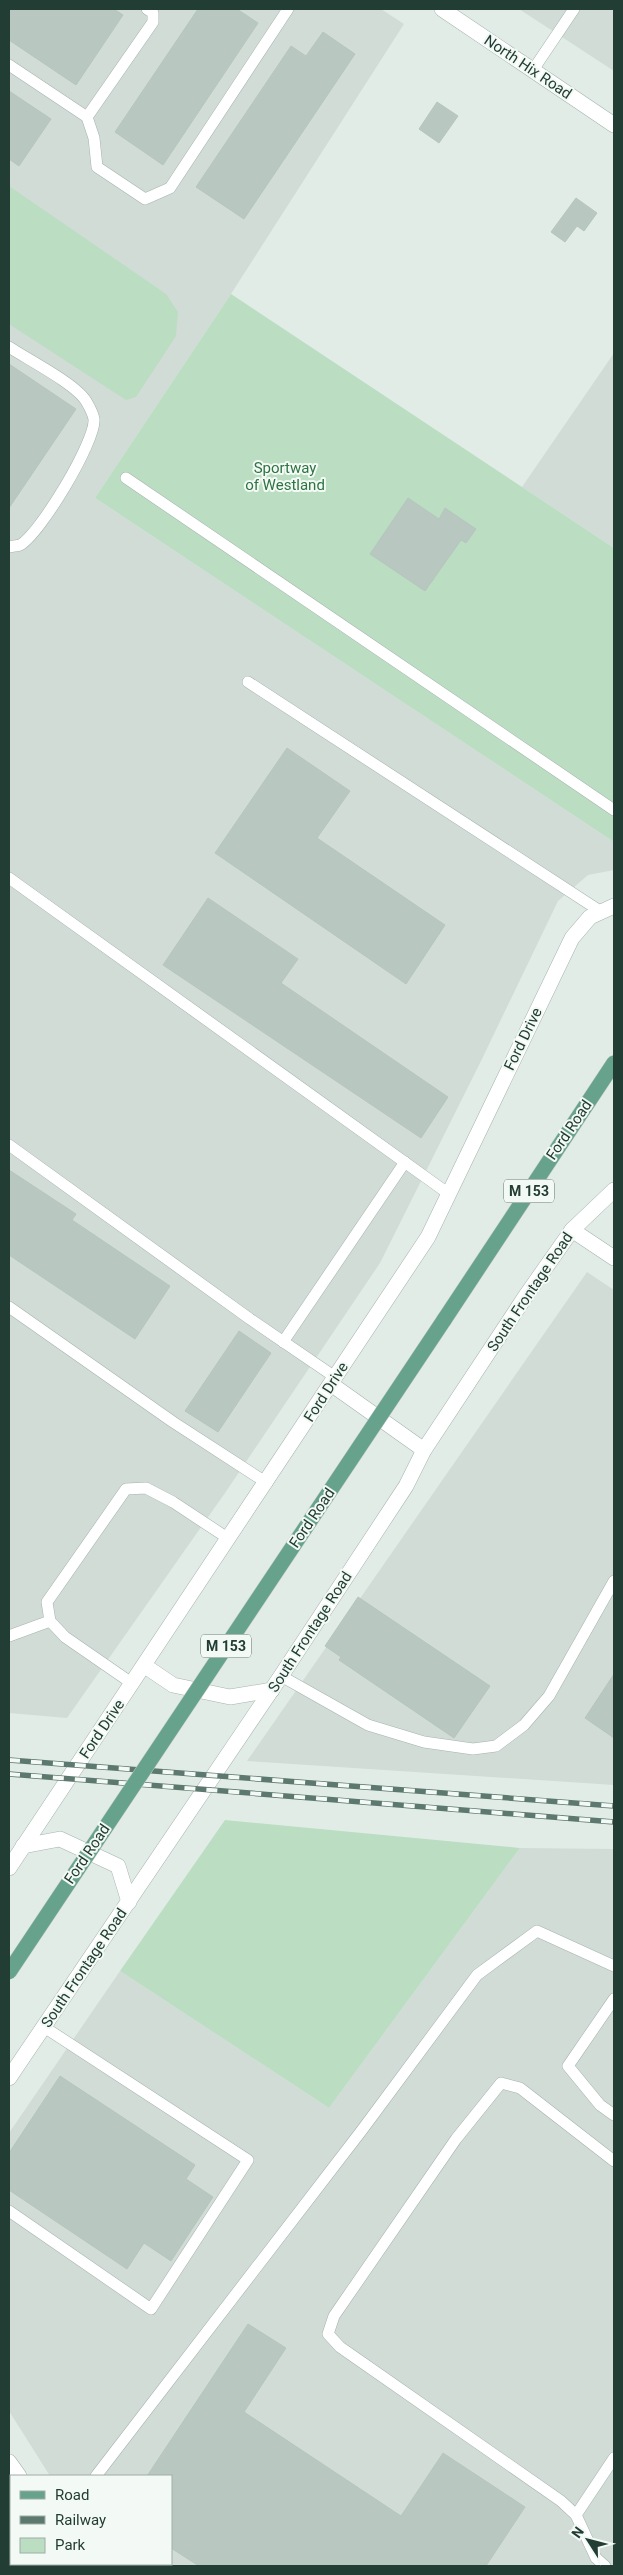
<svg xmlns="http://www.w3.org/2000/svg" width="623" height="2575" font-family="Roboto,sans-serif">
	<rect width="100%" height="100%" fill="#e2ece7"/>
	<g fill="#d1dcd6">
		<polygon points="9,9 381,9 404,24 231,294 95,498 614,842 614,870 588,875 558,901 481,1061 380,1263 225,1493 67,1718 9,1713"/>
		<polygon points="519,9 614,9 614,71"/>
		<polygon points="614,353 614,548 522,487"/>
		<polygon points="587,1272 614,1290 614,1785 247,1761"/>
		<polygon points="520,1848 614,1849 614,2566 108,2566 106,2564 171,2564 171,2476 50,2476 9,2411 9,2133 120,1971 329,2108"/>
		<polygon points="9,2510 11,2512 11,2564 74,2564 77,2566 9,2566"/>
	</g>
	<g fill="#bbddc2">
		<polygon points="9,186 166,294 178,312 176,336 136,397 126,400 9,324"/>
		<polygon points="231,294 614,548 614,842 95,498"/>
		<polygon points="225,1820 520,1848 329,2108 120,1971"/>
	</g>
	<g fill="#b8c7c0" stroke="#b5c6bd">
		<polygon points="9,9 114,9 123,15 76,85 9,40"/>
		<polygon points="198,9 237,9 258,23 163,165 115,132"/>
		<polygon points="323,32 355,54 244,219 196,187 291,46 306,56"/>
		<polygon points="9,91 51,119 19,166 9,159"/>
		<polygon points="437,102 458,116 439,143 419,129"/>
		<polygon points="576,198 597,213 584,231 577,226 565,242 551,232"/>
		<polygon points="9,364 76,409 9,508"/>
		<polygon points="408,498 439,519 445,508 476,529 466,543 461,540 425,591 370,554"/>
		<polygon points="287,748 350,791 317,838 445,925 406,984 215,853"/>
		<polygon points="208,898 298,959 281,983 448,1097 421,1138 163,965"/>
		<polygon points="9,1170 76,1214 72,1220 170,1286 135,1339 9,1255"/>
		<polygon points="239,1331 271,1353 218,1432 185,1411"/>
		<polygon points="358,1597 490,1686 454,1738 339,1660 341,1657 325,1646"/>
		<polygon points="614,1674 614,1738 585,1718"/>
		<polygon points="60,2076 195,2165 186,2179 213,2197 171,2261 144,2243 127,2269 9,2190 9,2153"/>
		<polygon points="248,2324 286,2348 244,2412 401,2516 443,2453 525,2507 486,2566 199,2566 171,2548 171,2476 147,2476"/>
	</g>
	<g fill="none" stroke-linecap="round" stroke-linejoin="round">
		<g stroke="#a5b4ae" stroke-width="12">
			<g id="service">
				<polyline points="9,65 87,117 94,138 97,167 145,199 170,188 288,9"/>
				<polyline points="533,70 574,9"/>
				<polyline points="87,117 153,22 153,13 147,9"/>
				<path d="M 9,347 C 27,359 76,384 86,401 C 89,406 93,414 94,419 C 96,441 40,534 20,545 C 17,546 12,546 9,547"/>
				<polyline points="126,478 614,810"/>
				<polyline points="248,682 600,911"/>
				<polyline points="9,878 449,1194"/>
				<polyline points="9,1145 250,1319 335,1377"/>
				<polyline points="9,1307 173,1422 267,1483"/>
				<polyline points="283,1342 405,1162"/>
				<polyline points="9,1636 50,1621"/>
				<polyline points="281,1676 368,1725 424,1742 473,1749 496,1746 524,1725 549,1696 614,1581"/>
				<polyline points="133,1684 65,1637 50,1621 47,1602 126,1489 146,1488 173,1502 229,1539"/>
				<polyline points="614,1999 568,2066 600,2105 614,2115"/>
				<polyline points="9,2211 151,2309 248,2160 44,2027"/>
				<polyline points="96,2476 362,2130 477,1975 537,1931 614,1966"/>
				<polyline points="576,2515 614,2458"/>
				<polyline points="605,2566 596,2558 576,2515 561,2501 340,2347 328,2334 334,2316 456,2139 501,2083 520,2088 614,2161"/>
			</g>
		</g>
		<g stroke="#a5b4ae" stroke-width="16">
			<g id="minor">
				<polyline points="572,1230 614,1258"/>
				<polyline points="331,1384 424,1450"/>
				<polyline points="145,1666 173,1685 230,1697 272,1690"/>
				<polyline points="23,1846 60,1839 118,1866 129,1902"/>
				<polyline points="9,1868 428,1237 572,938 590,917 614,906"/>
				<polyline points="9,2078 281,1676 406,1486 424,1450 527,1294 572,1230 614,1190"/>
				<polyline points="9,2462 19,2476"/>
				<polyline points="83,2564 85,2566"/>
			</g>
		</g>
		<g stroke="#a5b4ae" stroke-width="16">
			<polyline id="tertiary" points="442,9 614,125"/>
		</g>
		<g stroke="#c1c9c6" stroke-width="16">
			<polyline id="primary" points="444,1320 614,1063"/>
		</g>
		<use href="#service" stroke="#fff" stroke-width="11"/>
		<use href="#minor" stroke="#fff" stroke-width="15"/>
		<use href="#tertiary" stroke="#fff" stroke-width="15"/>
		<use href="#primary" stroke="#67a28d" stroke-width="15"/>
		<g stroke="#5d796f" stroke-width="5.5">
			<g id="rail">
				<polyline points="9,1760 614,1806"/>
				<polyline points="9,1774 614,1822"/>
			</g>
		</g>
		<use href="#rail" stroke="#f3f9f5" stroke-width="4" stroke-dasharray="11" stroke-linecap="butt"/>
		<g stroke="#c1c9c6" stroke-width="16" stroke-linecap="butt">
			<polyline id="primary-bridge" points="9,1972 444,1320"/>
		</g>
		<use href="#primary-bridge" stroke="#67a28d" stroke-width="15"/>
	</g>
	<g text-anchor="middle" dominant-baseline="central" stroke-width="4" stroke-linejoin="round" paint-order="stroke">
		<g fill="#f3f9f5" stroke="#61766e" stroke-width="1">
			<rect x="504" y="1179.5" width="50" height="23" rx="4"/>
			<rect x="201" y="1634.5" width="50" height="23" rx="4"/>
		</g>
		<g font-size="14" font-weight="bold" fill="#223e34">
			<text x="529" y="1191">M 153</text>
			<text x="226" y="1646">M 153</text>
		</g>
		<g font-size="15" fill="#223e34" stroke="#f3f9f5">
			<text transform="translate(528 67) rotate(34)">North Hix Road</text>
			<text transform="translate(523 1039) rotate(-64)">Ford Drive</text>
			<text transform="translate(569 1130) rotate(-56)">Ford Road</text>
			<text transform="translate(530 1292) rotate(-56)">South Frontage Road</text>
			<text transform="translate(326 1392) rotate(-57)">Ford Drive</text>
			<text transform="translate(312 1518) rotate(-56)">Ford Road</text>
			<text transform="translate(310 1632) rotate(-57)">South Frontage Road</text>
			<text transform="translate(102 1729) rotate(-56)">Ford Drive</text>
			<text transform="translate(87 1854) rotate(-56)">Ford Road</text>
			<text transform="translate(84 1968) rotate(-56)">South Frontage Road</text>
		</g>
		<g font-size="15" fill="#2d7442" stroke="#f3f9f5">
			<text x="285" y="468">Sportway<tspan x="285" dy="17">of Westland</tspan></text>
		</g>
	</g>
	<rect width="623" height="2575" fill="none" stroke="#223e34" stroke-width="20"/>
	<rect x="10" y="2475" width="162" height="90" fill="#f3f9f5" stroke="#9faea8"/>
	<rect x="20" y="2491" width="25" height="8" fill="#67a28d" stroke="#9faea8"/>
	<text x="55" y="2500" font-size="15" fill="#223e34">Road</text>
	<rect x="20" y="2516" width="25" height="8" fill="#5d796f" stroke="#9faea8"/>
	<text x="55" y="2525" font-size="15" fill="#223e34">Railway</text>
	<rect x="20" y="2538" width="25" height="15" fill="#bbddc2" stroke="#9faea8"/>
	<text x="55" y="2550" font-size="15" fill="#223e34">Park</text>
	<g transform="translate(588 2540) rotate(306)" stroke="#f3f9f5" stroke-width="4" paint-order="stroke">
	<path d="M0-4L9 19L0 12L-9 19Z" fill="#223e34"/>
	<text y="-8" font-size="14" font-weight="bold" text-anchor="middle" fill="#223e34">N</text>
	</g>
</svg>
